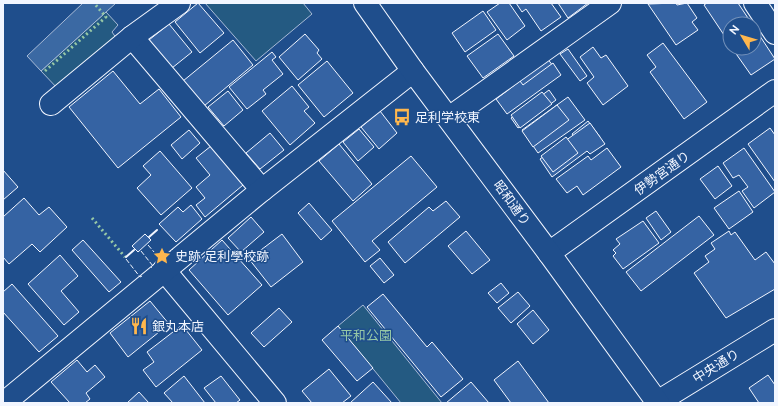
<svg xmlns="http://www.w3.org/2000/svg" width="778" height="406" font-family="Raleway,'Noto Sans JP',sans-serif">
	<rect width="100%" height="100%" fill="#1f4e8c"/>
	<g fill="#245a82" stroke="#a8bbd7">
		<polygon points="205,3 303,3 312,14 256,61"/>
		<polygon points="106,12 118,25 112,32 119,42 59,90 41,71"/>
		<polygon points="363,305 442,403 401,403 338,326"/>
	</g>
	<polygon fill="#3b69a3" stroke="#a8bbd7" points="83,3 116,3 41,71 27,56"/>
	<g fill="#3563a3" stroke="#f2f6ff">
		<polygon points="198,3 224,33 200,53 175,22"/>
		<polygon points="500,3 509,3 525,26 507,40 487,12"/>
		<polygon points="516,3 551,3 561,17 541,31 526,9 522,12"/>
		<polygon points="558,3 588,3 568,18"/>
		<polygon points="676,3 677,5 687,3 697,18 692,22 698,30 676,45 648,4"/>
		<polygon points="707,3 738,3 752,24 730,24 730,44 704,5"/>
		<polygon points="483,11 496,30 465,52 452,33"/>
		<polygon points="169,24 192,52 172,68 149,40"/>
		<polygon points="754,27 775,59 751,75 732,48 754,48"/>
		<polygon points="305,34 319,50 317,53 322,59 298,80 279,57"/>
		<polygon points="498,34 514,56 483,78 467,56"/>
		<polygon points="233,40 253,65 204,106 183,81"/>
		<polygon points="663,43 707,102 684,119 650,72 656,67 647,55"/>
		<polygon points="593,47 601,58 606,55 628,86 603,105 587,83 594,77 580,57"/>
		<polygon points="568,49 587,76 580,81 560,54"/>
		<polygon points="272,52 276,57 272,60 283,74 263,90 266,94 247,109 229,87"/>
		<polygon points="547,58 559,74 508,111 497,95"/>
		<polygon points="327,61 353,93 324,117 298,85"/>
		<polygon points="553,63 561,75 507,114 496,99 520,81 523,85"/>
		<polygon points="113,71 140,104 159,89 181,117 118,168 69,107"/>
		<polygon points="292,86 309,107 304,111 315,123 290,145 262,111"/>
		<polygon points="549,90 556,100 518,128 511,118"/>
		<polygon points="228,91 243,110 224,126 208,107"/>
		<polygon points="542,92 552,104 520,128 511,115"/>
		<polygon points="568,97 585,120 538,153 522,130"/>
		<polygon points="557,105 569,120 533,147 522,131"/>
		<polygon points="380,111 397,133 379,149 361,127"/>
		<polygon points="588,121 600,137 583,149 572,134"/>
		<polygon points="590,123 605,144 590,154 587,151 552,177 540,159"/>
		<polygon points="770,128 775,135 775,182 748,144"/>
		<polygon points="359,129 374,147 358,161 343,142"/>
		<polygon points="189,130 200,143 182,159 171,145"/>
		<polygon points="270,133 284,150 260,169 246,153"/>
		<polygon points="566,137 578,153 553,172 541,156"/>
		<polygon points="339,144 372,184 353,201 319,161"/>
		<polygon points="211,146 243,185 205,217 196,205 205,198 196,187 210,175 196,158"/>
		<polygon points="607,148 621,167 583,195 577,186 567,193 556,179 588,156 591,160"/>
		<polygon points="744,148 775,192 754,208 742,191 748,187 739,175 733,178 723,163"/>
		<polygon points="160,151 192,188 161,215 137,188 151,175 143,166"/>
		<polygon points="411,156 437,187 372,241 380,250 365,262 332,221"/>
		<polygon points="718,166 732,186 715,199 700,179"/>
		<polygon points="3,170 18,187 3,200"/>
		<polygon points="739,191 753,212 729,229 714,208"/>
		<polygon points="24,198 39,215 49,207 67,227 40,252 32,244 9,264 3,257 3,217"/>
		<polygon points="446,201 460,217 405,263 388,242 429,207 433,211"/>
		<polygon points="309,203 332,230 321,240 298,213"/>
		<polygon points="191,205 202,219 176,242 159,224 178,207 183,212"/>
		<polygon points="656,211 671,232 661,240 646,218"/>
		<polygon points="699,216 714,235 641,291 626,272"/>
		<polygon points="251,217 264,232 241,252 228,238"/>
		<polygon points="643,221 659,243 623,269 613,256 616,253 613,250 620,244 616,239"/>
		<polygon points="466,231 490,260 472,274 448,246"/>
		<polygon points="729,231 731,235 735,232 755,260 766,252 775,264 775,289 726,318 694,273 709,262 705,256 715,249 711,243"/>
		<polygon points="145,234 151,240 138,252 132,246"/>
		<polygon points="282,234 303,262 271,287 249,259"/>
		<polygon points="83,240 121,282 109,292 72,250"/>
		<polygon points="222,240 262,285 228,315 189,270"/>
		<polygon points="60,255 78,276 61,291 79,312 64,325 28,284"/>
		<polygon points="380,258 394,275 384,283 370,266"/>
		<polygon points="501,283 509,293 497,303 488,293"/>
		<polygon points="12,284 58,336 39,352 3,312 3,292"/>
		<polygon points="518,292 530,306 511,323 498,308"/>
		<polygon points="383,294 427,347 432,342 463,379 441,397 367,307"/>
		<polygon points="150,301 169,324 128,357 110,333"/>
		<polygon points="279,308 292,322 264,347 251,333"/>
		<polygon points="533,310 549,330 533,344 517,324"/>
		<polygon points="182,325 202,350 156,387 143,370 154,362 147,352"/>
		<polygon points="338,326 373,368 357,381 322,340"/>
		<polygon points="77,360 87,372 95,365 105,377 86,393 90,399 85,403 70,403 51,382"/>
		<polygon points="518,361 549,403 511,403 494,380"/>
		<polygon points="329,369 351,396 342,403 312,403 302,391"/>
		<polygon points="768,375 775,385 775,403 759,403 749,388"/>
		<polygon points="184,376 205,403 173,403 164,393"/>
		<polygon points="221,376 240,400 236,403 216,403 204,388"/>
		<polygon points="373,382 392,403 350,403"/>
		<polygon points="471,382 489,403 446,403"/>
		<polygon points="139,392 149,403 127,403"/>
	</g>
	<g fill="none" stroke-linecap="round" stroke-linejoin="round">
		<g stroke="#f2f6ff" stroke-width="24">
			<g id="minor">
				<polyline points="755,3 775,33"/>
				<polyline points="132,37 262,190"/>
				<polyline points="51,104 132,37 179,3"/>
				<polyline points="449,118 610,3"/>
				<polyline points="164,270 275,403"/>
				<polyline points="4,403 262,190 413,71"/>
			</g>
		</g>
		<g stroke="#f2f6ff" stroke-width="24">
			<polyline id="tertiary" points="549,253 775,91"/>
		</g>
		<g stroke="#f2f6ff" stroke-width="24">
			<polyline id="primary" points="656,403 775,330"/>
		</g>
		<g stroke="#f2f6ff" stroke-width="24">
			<polyline id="trunk" points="365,3 413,71 549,253 658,403"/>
		</g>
		<use href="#minor" stroke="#1f4e8c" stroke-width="22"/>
		<use href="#tertiary" stroke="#1f4e8c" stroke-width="22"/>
		<use href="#primary" stroke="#1f4e8c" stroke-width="22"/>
		<use href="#trunk" stroke="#1f4e8c" stroke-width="22"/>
		<g stroke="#97c8a6" stroke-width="3" stroke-dasharray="2 3" stroke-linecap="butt">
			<polyline points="45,71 106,17 94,3"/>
			<polyline points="92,218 125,257"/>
		</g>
		<g stroke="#f2f6ff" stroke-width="1" stroke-dasharray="5 2" stroke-linecap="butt">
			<polyline points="148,245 161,260 163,258"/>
			<polyline points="141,251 153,266 151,268"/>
			<polyline points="167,254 173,249"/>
			<polyline points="126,259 140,277 142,276"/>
		</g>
		<g stroke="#f2f6ff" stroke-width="2">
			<polyline points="149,237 157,230"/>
			<polyline points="126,257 134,250"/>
		</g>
	</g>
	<defs>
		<g id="bus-bare" transform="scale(1.38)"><path d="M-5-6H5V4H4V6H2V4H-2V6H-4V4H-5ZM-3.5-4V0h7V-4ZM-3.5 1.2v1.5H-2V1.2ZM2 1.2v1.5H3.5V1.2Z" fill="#ffb74d" stroke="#1f4e8c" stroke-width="2.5" paint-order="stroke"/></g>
		<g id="sight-bare" transform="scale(1.38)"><path d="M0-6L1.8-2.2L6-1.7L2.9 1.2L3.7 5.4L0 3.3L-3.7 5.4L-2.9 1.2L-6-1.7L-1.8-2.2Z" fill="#ffb74d" stroke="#1f4e8c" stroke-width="2.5" paint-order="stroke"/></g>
		<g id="restaurant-bare" transform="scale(1.38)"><path d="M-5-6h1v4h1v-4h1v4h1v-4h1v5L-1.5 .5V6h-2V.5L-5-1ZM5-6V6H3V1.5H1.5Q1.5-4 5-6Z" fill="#ffb74d" stroke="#1f4e8c" stroke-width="2.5" paint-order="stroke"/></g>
	</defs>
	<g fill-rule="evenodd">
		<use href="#bus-bare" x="402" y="117"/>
		<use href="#sight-bare" x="162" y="256"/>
		<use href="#restaurant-bare" x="139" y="326"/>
	</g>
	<g text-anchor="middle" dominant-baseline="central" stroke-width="3" stroke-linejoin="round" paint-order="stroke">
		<g font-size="13" fill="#f2f6ff" stroke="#1f4e8c" text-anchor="start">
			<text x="415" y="117">足利学校東</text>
			<text x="175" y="256">史跡 足利學校跡</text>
			<text x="152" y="326">銀丸本店</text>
		</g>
		<g font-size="13" fill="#f2f6ff" stroke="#1f4e8c">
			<text transform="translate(662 173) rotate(-36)">伊勢宮通り</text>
			<text transform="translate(512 203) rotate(54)">昭和通り</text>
			<text transform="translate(716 366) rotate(-32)">中央通り</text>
		</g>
		<g font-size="13" fill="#97c8a6" stroke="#1f4e8c">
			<text x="366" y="335">平和公園</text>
		</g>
	</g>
	<rect width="778" height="406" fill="none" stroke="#f2f6ff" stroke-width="8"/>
	<g transform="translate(742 36) rotate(308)"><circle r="19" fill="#1f4e8c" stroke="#7391ba"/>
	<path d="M0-3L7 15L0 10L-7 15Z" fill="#ffb74d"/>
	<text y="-6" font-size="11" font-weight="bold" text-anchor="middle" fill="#f2f6ff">N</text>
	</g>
</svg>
